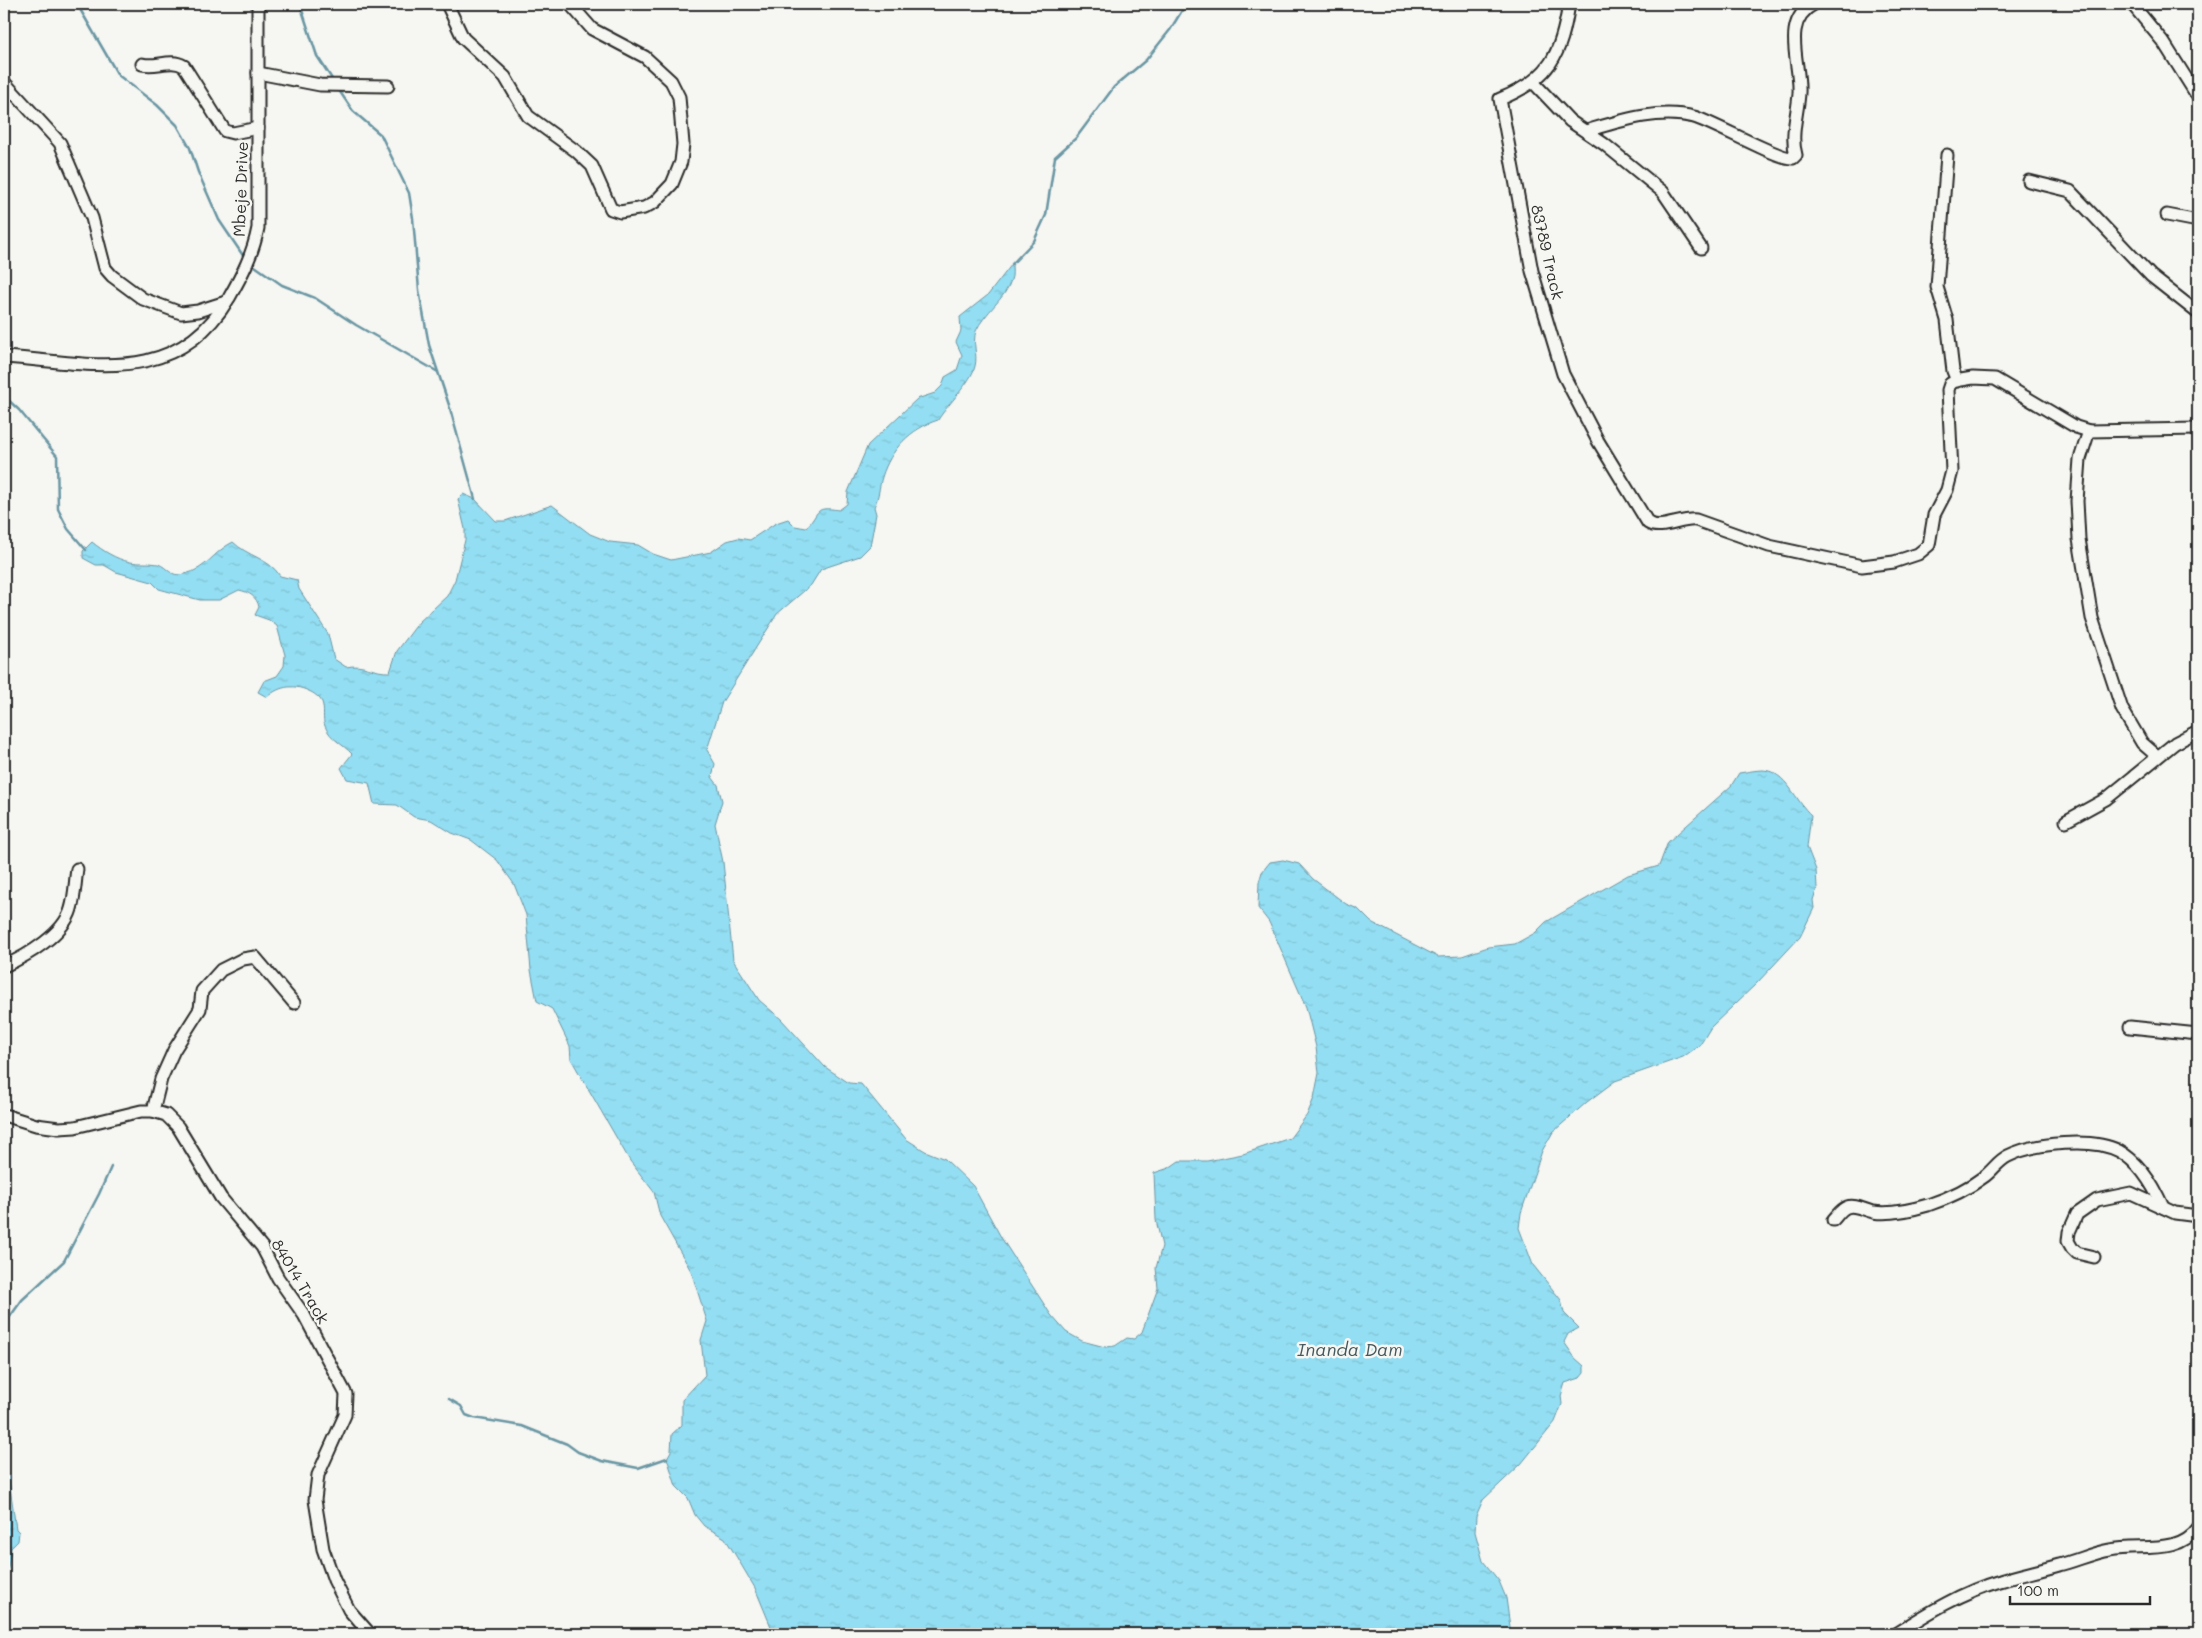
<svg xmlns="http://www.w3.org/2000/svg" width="2202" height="1638" font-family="Mali,sans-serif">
	<defs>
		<pattern id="water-ripples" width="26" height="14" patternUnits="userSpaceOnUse" patternTransform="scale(1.25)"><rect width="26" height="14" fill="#93def3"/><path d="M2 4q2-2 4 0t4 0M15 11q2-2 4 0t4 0" fill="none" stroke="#7fbfd0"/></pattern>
	</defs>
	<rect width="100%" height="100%" fill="#f6f6f2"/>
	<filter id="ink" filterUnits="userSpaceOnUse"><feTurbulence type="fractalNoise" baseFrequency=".02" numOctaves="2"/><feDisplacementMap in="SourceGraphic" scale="10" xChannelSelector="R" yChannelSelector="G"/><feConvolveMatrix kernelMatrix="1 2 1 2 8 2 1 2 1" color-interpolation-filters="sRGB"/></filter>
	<g filter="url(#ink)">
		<g fill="url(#water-ripples)" stroke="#6996a3">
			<path d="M 1012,264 C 1012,269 1013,276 1011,280 C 1006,298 984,313 976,331 C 972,343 978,355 975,366 C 972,381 947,405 938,420 C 910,429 891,449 882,477 C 879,487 879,497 874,507 L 876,514 L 870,546 L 860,556 L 821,569 L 811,585 L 777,614 L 722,702 L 707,750 L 715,764 L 712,777 L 718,785 L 722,801 L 715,824 L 723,862 L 733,960 L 759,1000 L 781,1019 L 825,1067 L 849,1083 L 861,1084 L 906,1139 L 925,1151 L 945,1159 L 973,1186 L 1002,1239 L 1051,1315 L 1066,1332 L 1082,1341 L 1105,1347 L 1115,1346 L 1127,1338 L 1134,1339 L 1142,1332 L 1158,1288 L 1156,1268 L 1162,1246 L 1156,1220 L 1154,1173 L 1169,1168 L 1179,1161 L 1207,1161 L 1243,1154 L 1290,1138 L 1307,1115 L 1314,1098 L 1319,1073 L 1316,1047 L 1306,1007 L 1269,922 L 1258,908 L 1259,882 L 1262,872 L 1270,862 L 1283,860 L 1299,864 L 1313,879 L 1346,904 L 1358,909 L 1371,922 L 1438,957 L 1462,956 L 1488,947 L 1515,944 L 1535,933 L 1546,922 L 1628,875 L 1659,866 L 1668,842 L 1731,786 L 1739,773 C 1747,772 1755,770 1763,770 C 1786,771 1796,802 1811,815 L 1807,847 L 1816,870 L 1817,888 L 1813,900 L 1814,908 L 1800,937 L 1757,983 L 1711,1027 L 1700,1045 L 1683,1057 L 1615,1081 L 1587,1102 L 1553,1132 L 1542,1151 L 1521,1213 L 1519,1228 L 1533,1265 L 1561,1300 L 1564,1313 L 1579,1328 L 1568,1334 L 1564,1342 L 1575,1358 L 1584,1366 L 1584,1373 L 1580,1378 L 1565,1383 L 1561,1396 L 1562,1404 L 1555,1422 L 1521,1464 L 1483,1500 L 1476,1516 L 1475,1532 L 1483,1561 L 1499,1581 L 1506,1598 L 1511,1634 L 774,1634 L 755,1588 L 736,1556 L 725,1538 L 704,1526 L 695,1515 L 688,1498 L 676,1486 L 667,1458 L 671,1451 L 672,1434 L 682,1425 L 682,1400 L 705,1375 L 701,1340 L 707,1321 L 691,1271 L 660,1216 L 654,1192 L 630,1161 L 571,1059 L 570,1046 L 552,1009 L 537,1001 L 531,970 L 526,915 L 514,884 L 497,860 L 471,840 L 452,833 L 431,820 L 414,817 L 397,805 L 374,804 L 369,783 L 347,779 L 341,768 L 352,754 C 343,744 330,739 325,726 C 322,719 325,710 322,702 C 320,698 315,694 311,692 C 295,684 281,685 267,697 L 258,692 L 264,681 L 277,676 L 284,666 L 285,655 L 277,626 L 269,620 L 255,615 L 259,607 C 257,597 249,592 239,590 L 219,600 L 200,600 L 159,589 L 152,582 L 116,572 L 104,565 L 96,565 L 83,558 L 83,551 L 92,542 C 103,551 116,559 130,562 C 139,564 149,562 158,564 C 168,567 170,578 185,574 C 207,569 213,552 233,542 C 247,556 270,559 280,576 L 297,580 L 299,589 L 328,634 L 334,659 L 346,667 C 363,663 374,673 390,672 L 397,651 L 419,622 L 447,596 L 455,580 L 465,540 L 465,529 L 458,499 L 463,494 L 475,499 L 496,521 L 505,521 L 552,505 L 590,534 L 610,542 L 638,545 L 653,554 L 671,560 L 711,552 L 727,541 L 738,538 L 750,540 L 776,523 L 788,519 L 795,526 L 806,528 C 821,512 813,506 839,510 L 847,504 L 848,492 L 868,445 L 917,399 L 935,393 L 942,386 L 945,377 L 957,370 L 962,355 L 956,342 L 961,331 L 960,317 L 988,295 Z"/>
			<polygon points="4,1462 8,1473 16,1529 19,1532 18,1541 11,1548 4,1594"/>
		</g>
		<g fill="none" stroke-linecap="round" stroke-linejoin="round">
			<g stroke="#6996a3" stroke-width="2.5">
				<polyline points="77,4 118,75 157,105 177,125 190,148 198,172 219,220 244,257"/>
				<polyline points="300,4 317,56 334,82"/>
				<polyline points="338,89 353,111 381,135 409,193 413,218 419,290 429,345 449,405 475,499"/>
				<polyline points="252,264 282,285 315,298 356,325 438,372"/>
				<polyline points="1012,264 1034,241 1046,215 1055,157 1076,138 1114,87 1146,60 1170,30 1186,4"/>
				<polyline points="4,396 19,410 57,456 58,509 68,529 86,550"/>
				<polyline points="4,1325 22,1300 64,1261 99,1194 111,1167"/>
				<polyline points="449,1399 461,1406 466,1415 474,1418 522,1426 567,1444 578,1452 602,1461 638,1468 667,1458"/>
			</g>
			<g stroke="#2b2b2b" stroke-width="15">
				<g id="minor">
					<polyline points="447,4 463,38 505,77 528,116 576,151 592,166 611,209 620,212 644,208 655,202 672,184 681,162 683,144 679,97 671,81 645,57 592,29 570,4"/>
					<path d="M 1569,4 C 1561,55 1550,79 1500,99 L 1532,271 L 1563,374 L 1598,441 L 1648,523 C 1660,531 1682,518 1696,520 L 1769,546 L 1862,566 L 1894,562 L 1918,554 L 1929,545 L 1934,515 L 1947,490 L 1952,471 L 1948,390 L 1950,384 L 1955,381 L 1973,378 L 1995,379 L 2076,427 L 2089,431 L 2198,429"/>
					<polyline points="2132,4 2164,43 2198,97"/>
					<path d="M 142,64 C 156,68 170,58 184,66 L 225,131 L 233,133 L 258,128"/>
					<polyline points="258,73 320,85 388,86"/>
					<polyline points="4,82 60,143 92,218 105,268 112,276 143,299 181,313 198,311 226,302"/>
					<polyline points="1533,82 1570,121 1604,144 1663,192 1701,248"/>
					<path d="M 1586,131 C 1620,121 1658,108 1694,117 C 1715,123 1779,160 1793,158 L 1796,155 C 1790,135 1798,113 1799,93 C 1801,64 1780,21 1814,4"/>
					<polyline points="1947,155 1937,287 1947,320 1953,371 1957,381"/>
					<polyline points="2029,181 2070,191 2151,276 2198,313"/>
					<polyline points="2167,215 2198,221"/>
					<path d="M 4,357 C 92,363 175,388 229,298 C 242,275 253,254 258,228 L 258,4"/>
					<polyline points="2089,431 2080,459 2077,501 2079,539 2092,618 2122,709 2142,743 2157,756"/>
					<polyline points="2066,821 2106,799 2175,743 2198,731"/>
					<path d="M 4,966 C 27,956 64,934 71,909 C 75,896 75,882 77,869"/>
					<polyline points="2130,1027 2198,1034"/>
					<polyline points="153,1111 161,1079 174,1050 200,1009 202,991 221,970 243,959 255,957 294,1003"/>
					<polyline points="4,1115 36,1125 59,1128 75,1127 141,1111 153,1111 166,1115 178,1127 221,1198 262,1247 278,1278 304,1315 346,1394 345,1415 318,1475 315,1500 323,1549 334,1580 349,1610 370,1634"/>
					<path d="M 1833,1220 C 1837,1216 1841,1209 1847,1207 C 1855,1204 1864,1210 1873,1212 C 1891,1215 1911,1210 1928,1205 C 1949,1198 1968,1189 1985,1176 C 1994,1169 1998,1161 2008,1156 C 2034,1143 2093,1137 2119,1151 C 2139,1162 2154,1187 2163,1207"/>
					<polyline points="2094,1257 2077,1253 2072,1248 2068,1241 2069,1232 2077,1214 2097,1200 2131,1193 2175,1213 2198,1216"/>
					<path d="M 1895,1634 C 1928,1613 1962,1592 2000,1581 C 2019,1575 2039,1571 2059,1565 C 2076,1561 2092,1553 2110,1550 C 2141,1544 2177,1556 2198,1527"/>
				</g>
			</g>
			<use href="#minor" stroke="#f6f6f2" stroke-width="11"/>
		</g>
	</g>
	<g text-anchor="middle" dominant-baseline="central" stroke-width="5" stroke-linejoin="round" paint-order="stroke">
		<g font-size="16" fill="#2b2b2b" stroke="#f6f6f2">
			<text transform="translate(240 189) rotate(-88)">Mbeje Drive</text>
			<text transform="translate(1548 252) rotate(77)">83789 Track</text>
			<text transform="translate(301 1281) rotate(59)">84014 Track</text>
		</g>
		<g font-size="18" font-style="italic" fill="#45585d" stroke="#f6f6f2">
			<text x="1350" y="1349">Inanda Dam</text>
		</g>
	</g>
	<rect width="2202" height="1638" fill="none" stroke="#f6f6f2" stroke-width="20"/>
	<rect x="10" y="10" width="2182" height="1618" fill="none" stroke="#2b2b2b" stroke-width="2" filter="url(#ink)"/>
	<path d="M2010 1596v8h140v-8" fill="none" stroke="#2b2b2b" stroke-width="2.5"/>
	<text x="2017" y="1596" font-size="15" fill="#2b2b2b" stroke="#f6f6f2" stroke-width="4" paint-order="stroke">100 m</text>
</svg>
